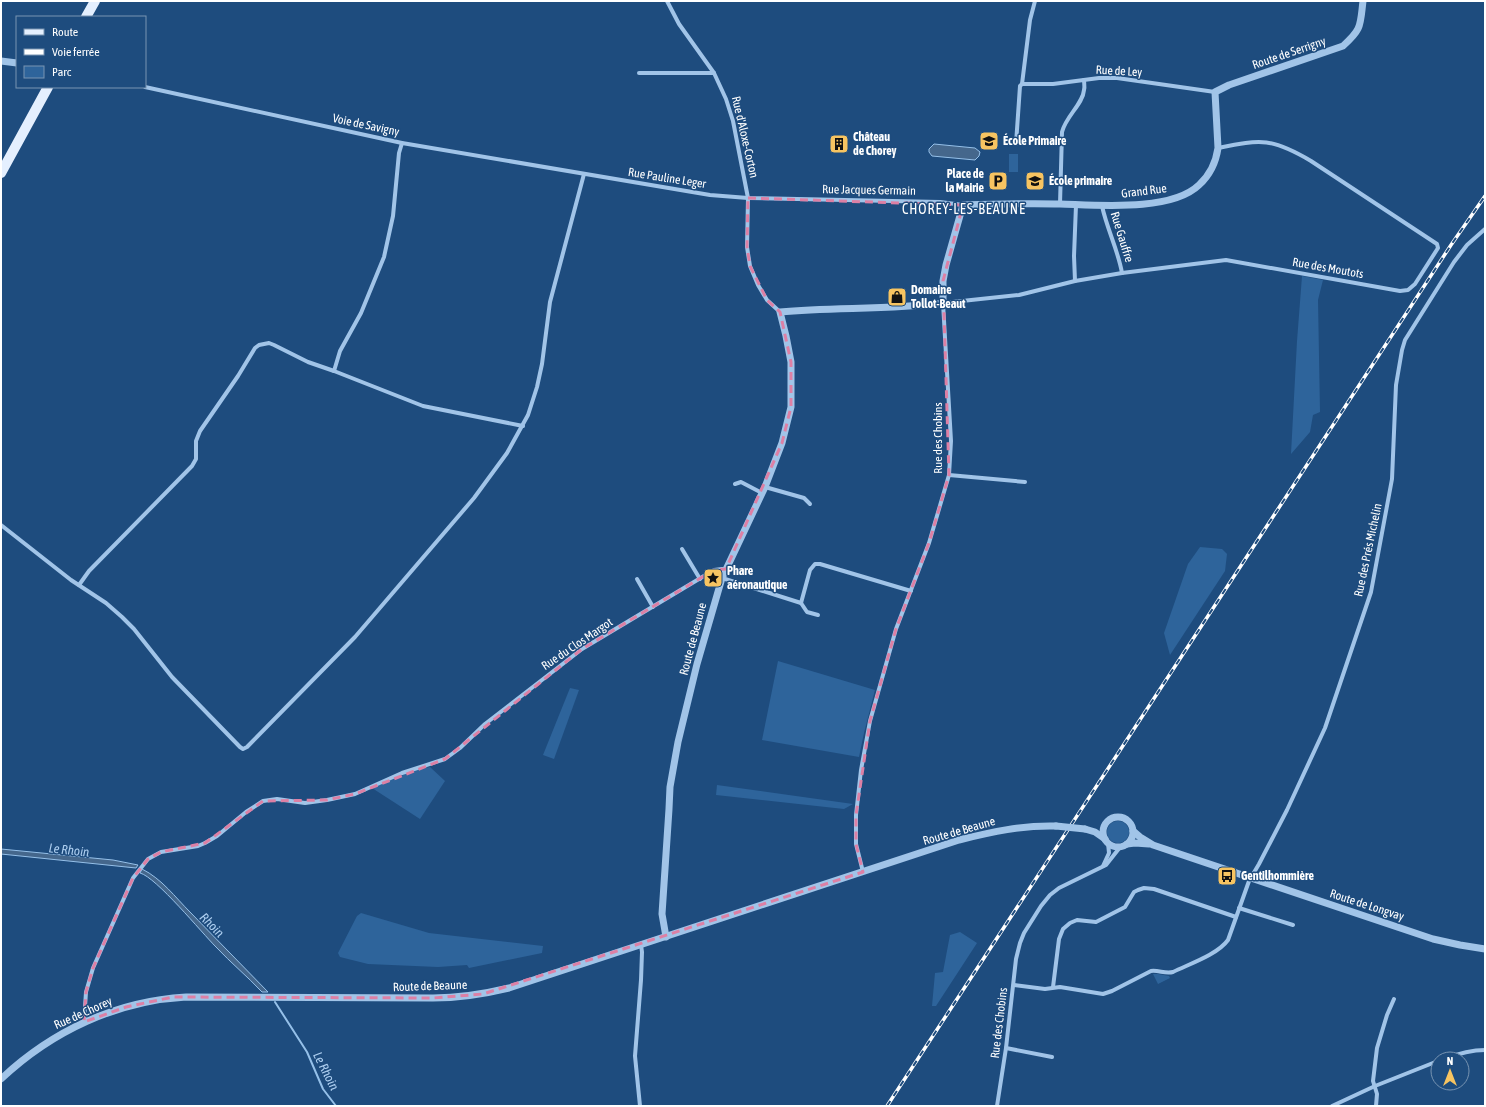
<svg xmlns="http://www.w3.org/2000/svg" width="1486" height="1107" font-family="'Asap Condensed',sans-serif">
	<rect width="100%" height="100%" fill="#1e4c7e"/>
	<g fill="#2e649b">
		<rect x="1009" y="154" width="9" height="18"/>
		<polygon points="1302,276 1323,280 1318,300 1320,412 1313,415 1310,432 1291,454 1297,341"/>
		<polygon points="1200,547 1222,549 1227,554 1225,571 1170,655 1164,633 1188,564"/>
		<polygon points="778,661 875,690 864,733 859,757 762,740"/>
		<polygon points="570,688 579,690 554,759 543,755"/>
		<polygon points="430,767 445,781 420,819 372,788 415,770"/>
		<polygon points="717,785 853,804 844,809 716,795"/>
		<circle cx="1118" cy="832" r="11"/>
		<polygon points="361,913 429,933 543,946 542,953 469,968 467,965 438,967 368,964 340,957 338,953 357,916"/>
		<polygon points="960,932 977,943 936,1006 932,1006 935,973 943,972 950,935"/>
		<polygon points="1153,974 1158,974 1169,976 1170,978 1158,984"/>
	</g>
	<g fill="#45678c" stroke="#95c0e9">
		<polygon points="934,144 975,148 980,152 979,156 975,160 932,156 929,152 929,149"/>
		<polygon points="1,849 113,860 138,865 136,868 1,854"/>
		<path d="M 142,869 C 162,879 175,897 190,912 C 216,939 242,965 268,992 L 262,992 C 247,976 231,963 216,947 C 202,933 156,877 140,873 Z"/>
	</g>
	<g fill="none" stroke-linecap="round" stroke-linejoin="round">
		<polyline stroke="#95c0e9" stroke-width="2" points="275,1002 307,1052 323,1089 336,1106"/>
		<g stroke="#a1c4e8" stroke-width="4">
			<polyline points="667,1 679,24 714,73 726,99 733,121 748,198 747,247 750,266 758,285 767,300 780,312"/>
			<polyline points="639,73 714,73"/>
			<polyline points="1022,84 1053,84 1099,78 1117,78 1215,92"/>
			<polyline points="145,87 402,143 710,195 748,198 940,202 963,205"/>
			<polyline points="1016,144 1020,86 1022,84 1030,20 1035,1"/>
			<path d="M 1060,204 L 1062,132 C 1066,116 1083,104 1084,90 C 1085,87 1084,83 1084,80"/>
			<path d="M 1102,206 C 1107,229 1118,250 1122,273"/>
			<polyline points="1075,281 1074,256 1076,205"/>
			<polyline points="334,371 340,351 361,313 384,257 393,216 399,153 402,143"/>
			<polyline points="949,475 1025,482"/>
			<polyline points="735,484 741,482 762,493"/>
			<polyline points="765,487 804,498 810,504"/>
			<polyline points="1,525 71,580 106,603 122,617 134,629 172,677 240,747 243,749 247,747 355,637 474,498 507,453 528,415 537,387 542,364 550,302 584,174"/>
			<polyline points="682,549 700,579"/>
			<polyline points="722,578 801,603 810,570 815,564 820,564 911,591"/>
			<polyline points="637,579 653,607"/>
			<polyline points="79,585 89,571 192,466 196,459 196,441 200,431 238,376 255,348 259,345 269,343 274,345 308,362 334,371 423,406 523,426"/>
			<polyline points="801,603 807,612 818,615"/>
			<polyline points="1103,866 1109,853 1108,843"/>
			<path d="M 863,872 L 856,844 L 856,815 L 861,770 L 870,721 L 896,629 L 929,543 L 949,475 L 951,441 L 943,303 L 1019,295 L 1075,281 L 1122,273 L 1226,260 L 1400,291 L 1408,290 L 1415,284 L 1438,248 L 1437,244 L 1311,161 C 1272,138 1262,139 1218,148"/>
			<polyline points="1239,908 1293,925"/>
			<path d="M 1014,985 L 1045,989 L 1060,987 L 1103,994 L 1112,991 L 1151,971 C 1159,970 1165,974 1173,972 C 1189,964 1217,955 1228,940 L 1249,881 L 1259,864 L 1287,810 L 1325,728 L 1371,592 L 1392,479 L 1396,385 L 1402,350 L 1405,340 L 1454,262 L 1467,245 L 1485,229"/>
			<polyline points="1053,987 1059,939 1063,929 1070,923 1077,920 1096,922 1125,907 1134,892 1138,890 1144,888 1154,889 1236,917"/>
			<polyline points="84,1022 86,992 93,968 133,878 148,859 161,852 198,846 205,843 217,836 246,812 263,801 277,799 305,803 327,800 355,794 402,773 445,759 460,748 485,724 582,649 714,570 722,569 725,570"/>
			<polyline points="1006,1048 1052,1057"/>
			<path d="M 1444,1059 C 1457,1054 1471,1050 1485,1050"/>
			<polyline points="640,1106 635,1056 641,980 642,952 641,945"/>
			<polyline points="997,1106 1006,1048 1016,959 1020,943 1024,933 1041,906 1050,895 1059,888 1106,865 1121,846"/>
			<polyline points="1332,1106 1375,1086 1438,1061"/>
			<polyline points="1376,1106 1377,1094 1373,1081 1377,1048 1387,1015 1394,999"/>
		</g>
		<g stroke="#a1c4e8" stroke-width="7">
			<polyline points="1,61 17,63"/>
			<circle cx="1118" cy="832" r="15"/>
			<polyline points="1085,829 1095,832 1105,839"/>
			<polyline points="1133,831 1140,837 1153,845 1433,939 1460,945 1485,949"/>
			<polyline points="1127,844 1135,843 1149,844"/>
			<path d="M 666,937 L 662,914 L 669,809 L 670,787 L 678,742 L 697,664 L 722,578 L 765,487 L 782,443 L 791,407 L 791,362 L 786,336 L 780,312 C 834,307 889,310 943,303 L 943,281 L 946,265 L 963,205 C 995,204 1028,203 1060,204 C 1097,205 1171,212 1199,185 C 1210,175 1216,162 1218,148 L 1215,92 L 1229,85 L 1343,46 C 1362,29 1360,26 1363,1"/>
			<path d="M 1,1079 C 52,1031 116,1001 186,997 L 433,998 C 459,998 484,994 509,988 L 959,840 C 991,832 1023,825 1056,826"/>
		</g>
		<g stroke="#e4effe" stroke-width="10">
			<polyline points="86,17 95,1"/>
			<polyline points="1,173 48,87"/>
		</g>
		<g stroke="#fff" stroke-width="3.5">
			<polyline id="rail" points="887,1106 1451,245 1485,196"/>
		</g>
		<use href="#rail" stroke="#1e4c7e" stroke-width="2" stroke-dasharray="6" stroke-linecap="butt"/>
		<polyline stroke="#a1c4e8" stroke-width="7" points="1056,826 1085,829"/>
	</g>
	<path fill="none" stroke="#dd80a5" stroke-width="3" stroke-dasharray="8 5" stroke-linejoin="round" d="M 748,198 L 963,205 L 943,281 L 949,475 L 929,543 L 896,629 L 870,721 L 856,815 L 856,844 L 863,872 L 483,994 L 433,998 L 173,997 L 126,1007 L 84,1022 L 86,992 L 93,968 L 133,878 L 148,859 L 161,852 L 205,843 L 263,801 L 327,800 L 355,794 L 445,759 L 582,649 L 714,570 L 726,569 L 782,443 L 791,407 L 791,362 L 780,312 L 767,300 L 750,266 L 747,247 Z"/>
	<defs>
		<g id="school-square" transform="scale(1)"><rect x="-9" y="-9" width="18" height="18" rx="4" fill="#f7c461" stroke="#1e4c7e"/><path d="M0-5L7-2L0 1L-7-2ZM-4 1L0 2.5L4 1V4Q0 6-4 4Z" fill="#111"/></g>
		<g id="building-square" transform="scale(1)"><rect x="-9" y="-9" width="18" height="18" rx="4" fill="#f7c461" stroke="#1e4c7e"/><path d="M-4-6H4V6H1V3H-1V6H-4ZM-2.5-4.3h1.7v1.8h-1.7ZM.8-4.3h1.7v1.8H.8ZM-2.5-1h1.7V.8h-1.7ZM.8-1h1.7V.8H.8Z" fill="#111"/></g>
		<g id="parking-square" transform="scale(1)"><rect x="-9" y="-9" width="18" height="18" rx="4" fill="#f7c461" stroke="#1e4c7e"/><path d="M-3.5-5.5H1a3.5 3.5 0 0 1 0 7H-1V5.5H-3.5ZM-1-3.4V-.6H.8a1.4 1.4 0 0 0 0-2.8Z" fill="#111"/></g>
		<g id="shop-square" transform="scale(1)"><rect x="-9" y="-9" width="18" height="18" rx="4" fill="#f7c461" stroke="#1e4c7e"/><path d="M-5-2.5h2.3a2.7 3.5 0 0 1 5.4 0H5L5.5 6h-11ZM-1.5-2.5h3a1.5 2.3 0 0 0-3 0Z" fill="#111"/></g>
		<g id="sight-square" transform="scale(1)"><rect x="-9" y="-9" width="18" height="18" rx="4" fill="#f7c461" stroke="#1e4c7e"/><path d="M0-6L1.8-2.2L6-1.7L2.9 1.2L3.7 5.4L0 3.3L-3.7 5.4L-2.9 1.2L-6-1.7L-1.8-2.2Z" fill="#111"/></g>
		<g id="bus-square" transform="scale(1)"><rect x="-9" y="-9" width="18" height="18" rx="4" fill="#f7c461" stroke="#1e4c7e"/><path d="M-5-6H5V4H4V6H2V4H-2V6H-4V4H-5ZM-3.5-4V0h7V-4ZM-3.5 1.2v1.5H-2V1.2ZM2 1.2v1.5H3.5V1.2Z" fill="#111"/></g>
	</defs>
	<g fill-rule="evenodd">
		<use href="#school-square" x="989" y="141"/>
		<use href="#building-square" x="839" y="144"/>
		<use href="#parking-square" x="998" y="181"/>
		<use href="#school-square" x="1035" y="181"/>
		<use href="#shop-square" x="897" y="297"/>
		<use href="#sight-square" x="713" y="578"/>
		<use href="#bus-square" x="1227" y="876"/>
	</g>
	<g text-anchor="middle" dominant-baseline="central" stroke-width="3" stroke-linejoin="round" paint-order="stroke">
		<g font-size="12" fill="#fff" stroke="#1e4c7e">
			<text transform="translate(1289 53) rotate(-19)">Route de Serrigny</text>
			<text transform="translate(1119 71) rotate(3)">Rue de Ley</text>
			<text transform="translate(366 125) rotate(12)">Voie de Savigny</text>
			<text transform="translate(745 137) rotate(77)">Rue d'Aloxe-Corton</text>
			<text transform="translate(667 178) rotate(9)">Rue Pauline Leger</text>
			<text transform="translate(869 190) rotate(1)">Rue Jacques Germain</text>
			<text transform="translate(1144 191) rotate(-7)">Grand Rue</text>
			<text transform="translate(1122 237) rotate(73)">Rue Gauffre</text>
			<text transform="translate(1328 268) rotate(10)">Rue des Moutots</text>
			<text transform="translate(938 438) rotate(-90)">Rue des Chobins</text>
			<text transform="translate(1368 550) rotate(-78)">Rue des Prés Michelin</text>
			<text transform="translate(693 639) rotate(-75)">Route de Beaune</text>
			<text transform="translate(577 644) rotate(-34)">Rue du Clos Margot</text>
			<text transform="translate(959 831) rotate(-16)">Route de Beaune</text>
			<text transform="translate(1367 905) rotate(18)">Route de Longvay</text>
			<text transform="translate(430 986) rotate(-2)">Route de Beaune</text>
			<text transform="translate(83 1013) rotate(-24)">Rue de Chorey</text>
			<text transform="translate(999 1023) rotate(-83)">Rue des Chobins</text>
		</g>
		<g font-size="12" font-weight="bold" fill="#fff" stroke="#1e4c7e" text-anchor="start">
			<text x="853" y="137">Château<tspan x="853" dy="14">de Chorey</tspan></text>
			<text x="1003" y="141">École Primaire</text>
			<text x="984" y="174" text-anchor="end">Place de<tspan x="984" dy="14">la Mairie</tspan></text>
			<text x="1049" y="181">École primaire</text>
			<text x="911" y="290">Domaine<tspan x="911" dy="14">Tollot-Beaut</tspan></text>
			<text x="727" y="571">Phare<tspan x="727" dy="14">aéronautique</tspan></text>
			<text x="1241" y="876">Gentilhommière</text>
		</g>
		<g font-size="13" font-style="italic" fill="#adcef0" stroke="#1e4c7e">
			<text transform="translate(69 850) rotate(6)">Le Rhoin</text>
			<text transform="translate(212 925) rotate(45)">Rhoin</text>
			<text transform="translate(326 1071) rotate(63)">Le Rhoin</text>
		</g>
		<g font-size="14" letter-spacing="1" fill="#fff" stroke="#1e4c7e">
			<text x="964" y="209">CHOREY-LES-BEAUNE</text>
		</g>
	</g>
	<rect width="1486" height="1107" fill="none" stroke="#ffffff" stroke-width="4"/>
	<rect x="16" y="16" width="130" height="72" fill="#1e4c7e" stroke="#7894b2"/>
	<rect x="24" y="29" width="20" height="6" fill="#e4effe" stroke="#7894b2"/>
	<text x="52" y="36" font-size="12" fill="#ffffff">Route</text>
	<rect x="24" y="49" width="20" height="6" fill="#ffffff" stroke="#7894b2"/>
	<text x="52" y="56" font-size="12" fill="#ffffff">Voie ferrée</text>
	<rect x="24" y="66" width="20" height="12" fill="#2e649b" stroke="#7894b2"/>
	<text x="52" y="76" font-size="12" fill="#ffffff">Parc</text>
	<g transform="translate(1450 1071)"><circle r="19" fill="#1e4c7e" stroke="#7894b2"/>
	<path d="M0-3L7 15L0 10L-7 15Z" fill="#f7c461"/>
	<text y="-6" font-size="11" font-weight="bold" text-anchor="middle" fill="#ffffff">N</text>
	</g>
</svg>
